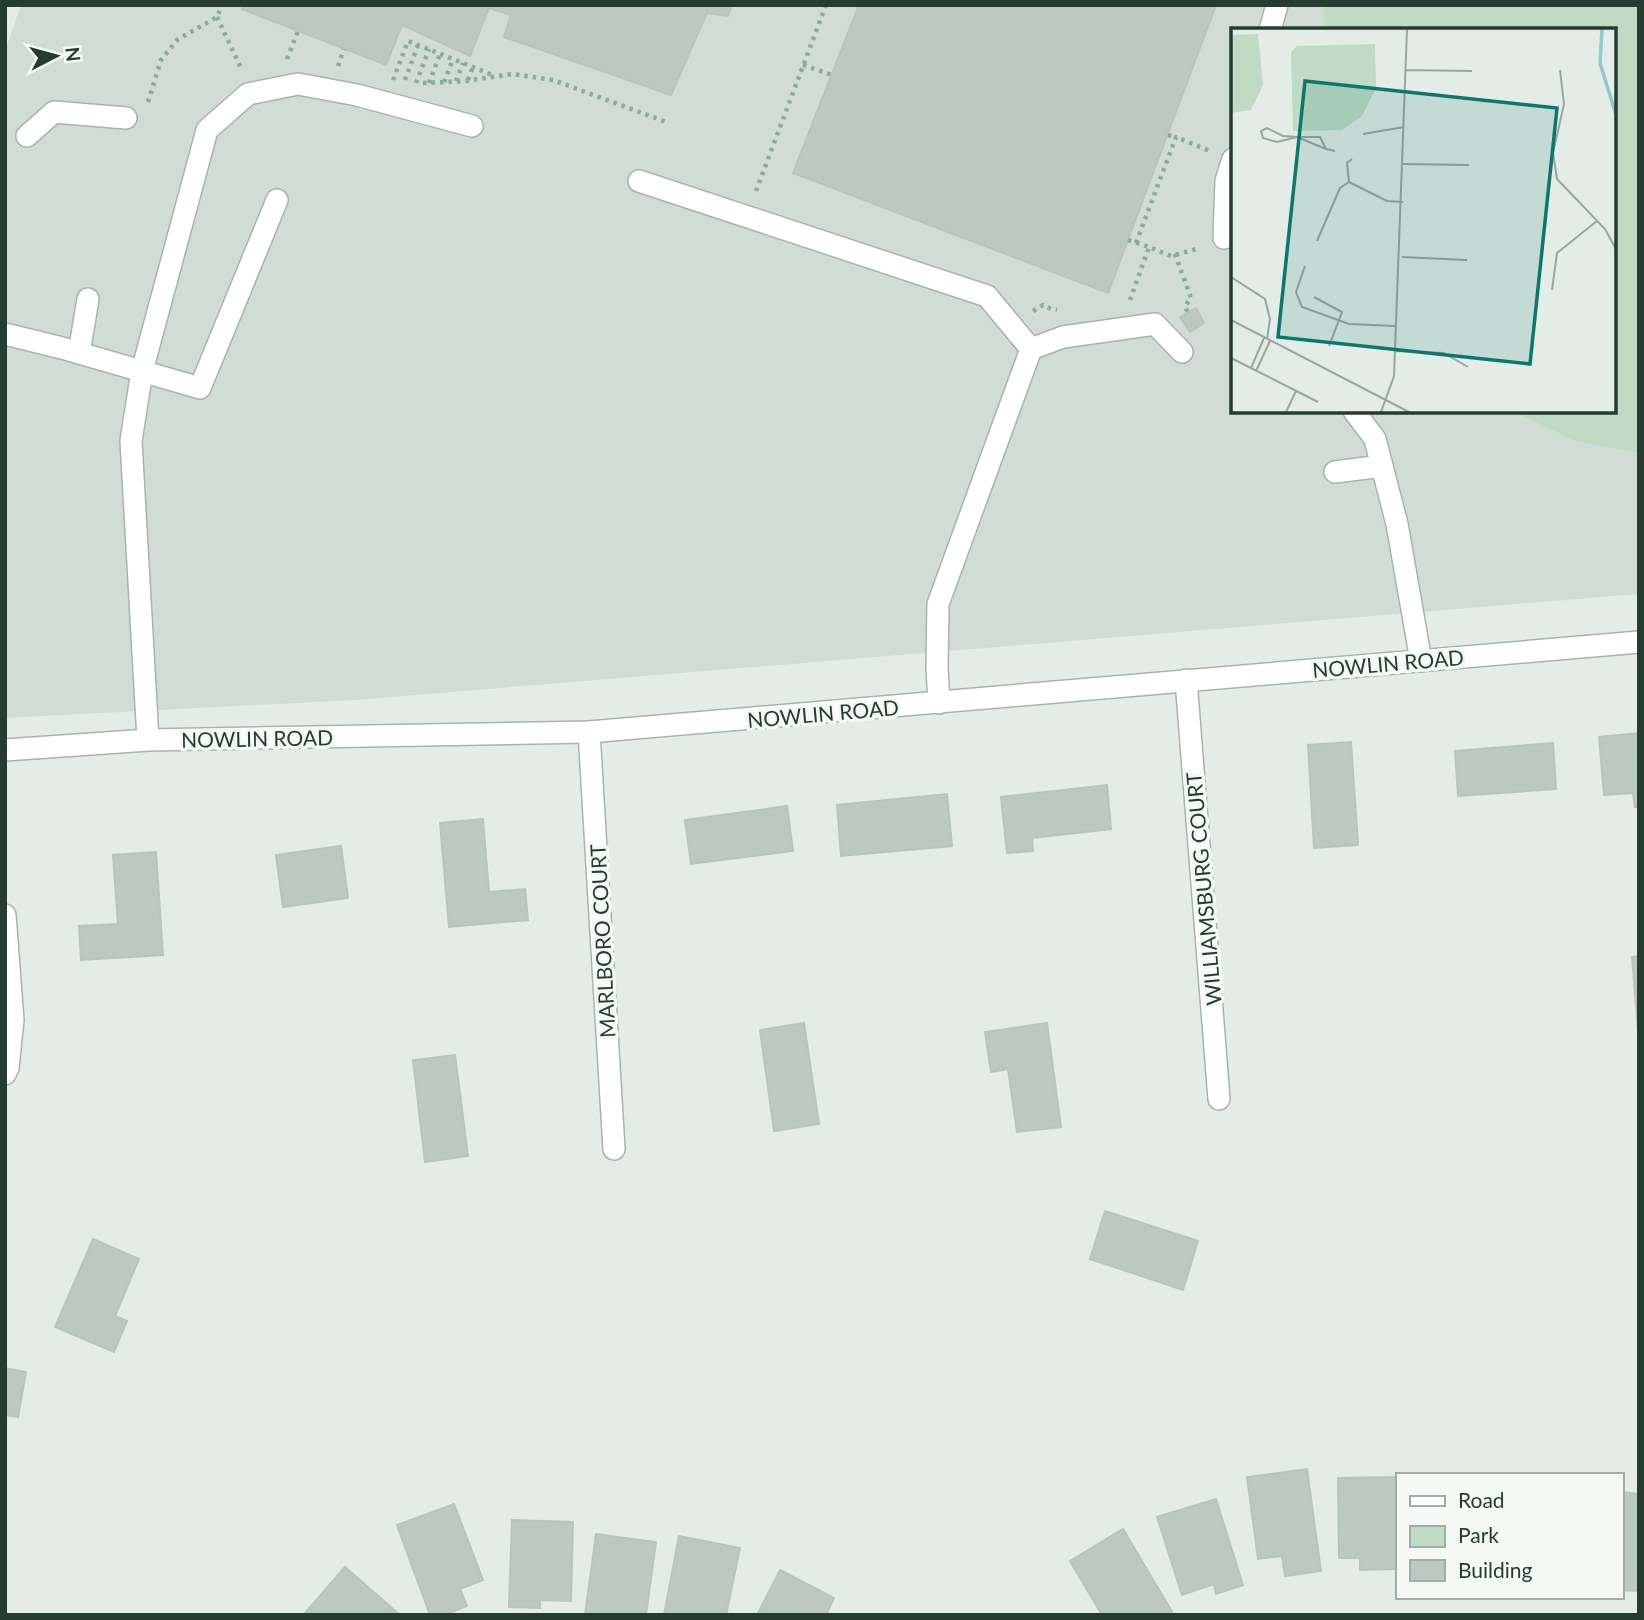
<svg xmlns="http://www.w3.org/2000/svg" width="1644" height="1620" font-family="Lato,sans-serif">
	<rect width="100%" height="100%" fill="#e4ece7"/>
	<path fill="#d2dcd6" fill-rule="evenodd" d="M 21,5 L 1639,5 L 1639,594 L 355,700 L 5,718 L 5,51 ZM 1233,30 L 1614,30 L 1614,411 L 1233,411 Z"/>
	<polygon fill="#bfdbc3" points="1323,5 1639,5 1639,453 1576,441 1513,411 1614,411 1614,30 1326,30"/>
	<g fill="#bcc9c3" stroke="#b7c5bd" stroke-width="2">
		<polygon points="243,5 732,5 728,16 707,13 671,95 504,37 511,15 489,8 470,56 402,25 386,65 242,9"/>
		<polygon points="859,5 1216,5 1108,293 793,173"/>
		<polygon points="1196,308 1204,323 1190,332 1180,317"/>
		<polygon points="1639,733 1639,807 1635,807 1633,793 1604,795 1599,737"/>
		<polygon points="1351,742 1358,845 1314,848 1308,745"/>
		<polygon points="1553,743 1556,789 1458,796 1455,751"/>
		<polygon points="1107,785 1111,829 1032,838 1033,851 1007,853 1001,797"/>
		<polygon points="947,794 952,846 841,856 837,805"/>
		<polygon points="787,806 793,851 691,864 685,820"/>
		<polygon points="483,819 489,892 525,889 528,920 449,927 440,823"/>
		<polygon points="341,846 348,898 283,907 276,855"/>
		<polygon points="156,852 163,955 81,960 79,926 118,924 113,855"/>
		<polygon points="1639,956 1639,1042 1632,957"/>
		<polygon points="804,1023 819,1124 774,1131 760,1030"/>
		<polygon points="1047,1023 1061,1127 1017,1132 1008,1069 991,1072 985,1032"/>
		<polygon points="455,1055 468,1156 425,1162 413,1060"/>
		<polygon points="1105,1211 1198,1241 1183,1290 1090,1259"/>
		<polygon points="93,1239 139,1259 115,1316 127,1321 114,1352 55,1327"/>
		<polygon points="5,1368 26,1372 18,1417 5,1415"/>
		<polygon points="1307,1469 1321,1571 1285,1576 1282,1556 1258,1559 1247,1477"/>
		<polygon points="1397,1477 1397,1569 1360,1570 1360,1558 1339,1558 1338,1478"/>
		<polygon points="1621,1492 1639,1494 1639,1591 1621,1590"/>
		<polygon points="1216,1499 1243,1585 1216,1594 1214,1584 1182,1595 1157,1517"/>
		<polygon points="454,1504 483,1580 460,1589 467,1606 444,1615 430,1615 397,1525"/>
		<polygon points="512,1520 573,1522 571,1601 540,1600 540,1608 509,1607"/>
		<polygon points="1123,1529 1174,1615 1102,1615 1070,1561"/>
		<polygon points="596,1534 656,1542 646,1615 585,1615"/>
		<polygon points="679,1536 740,1548 726,1615 664,1615"/>
		<polygon points="345,1567 400,1615 307,1615 305,1613"/>
		<polygon points="780,1570 834,1598 826,1615 757,1615"/>
	</g>
	<g fill="none" stroke-linecap="round" stroke-linejoin="round">
		<g stroke="#a7b4ad" stroke-width="24">
			<g id="minor">
				<polyline points="1270,30 1277,5"/>
				<polyline points="27,136 54,112 126,118"/>
				<polyline points="639,181 987,296 1031,349"/>
				<polyline points="1224,238 1226,181 1233,159"/>
				<polyline points="5,334 62,348 200,388 277,200"/>
				<polyline points="1031,349 1063,337 1155,324 1182,352"/>
				<polyline points="79,353 88,299"/>
				<polyline points="1354,411 1375,439 1397,524 1421,661"/>
				<polyline points="1335,472 1382,466"/>
				<polyline points="1186,680 1219,1099"/>
				<polyline points="939,703 937,668 938,604 1031,349"/>
				<polyline points="589,732 614,1149"/>
				<polyline points="148,740 131,441 142,371 207,130 248,94 298,84 357,95 472,126"/>
				<polyline points="5,750 148,740 589,732 1639,642"/>
				<polyline points="5,915 13,1020 8,1068 5,1074"/>
			</g>
		</g>
		<g stroke="#87ad9c" stroke-width="4.5" stroke-dasharray="3.5 5" stroke-linecap="butt">
			<polyline points="217,17 242,70"/>
			<polyline points="287,59 298,31"/>
			<polyline points="803,65 832,75"/>
			<polyline points="338,66 344,49"/>
			<polyline points="393,80 408,41 495,76"/>
			<polyline points="405,80 418,45"/>
			<polyline points="468,80 473,67"/>
			<polyline points="456,81 463,63"/>
			<polyline points="444,82 453,59"/>
			<polyline points="416,83 429,49"/>
			<polyline points="423,83 466,81 512,74 553,80 669,123"/>
			<polyline points="429,83 440,54"/>
			<polyline points="148,102 161,60 177,40 217,17 222,5"/>
			<polyline points="1168,135 1176,137"/>
			<polyline points="756,191 826,5"/>
			<polyline points="1128,240 1149,247"/>
			<polyline points="1136,243 1176,137 1210,151"/>
			<polyline points="1175,254 1191,298 1185,306 1188,313"/>
			<polyline points="1130,300 1149,247 1171,256 1200,248"/>
			<polyline points="1033,311 1043,305 1051,309 1057,310"/>
		</g>
		<use href="#minor" stroke="#fff" stroke-width="21"/>
	</g>
	<g text-anchor="middle" dominant-baseline="central" stroke-width="7" stroke-linejoin="round" paint-order="stroke">
		<g font-size="21" fill="#253c33" stroke="#f4f9f6">
			<text transform="translate(1388 663) rotate(-5)">NOWLIN ROAD</text>
			<text transform="translate(823 713) rotate(-5)">NOWLIN ROAD</text>
			<text transform="translate(257 738) rotate(-1)">NOWLIN ROAD</text>
			<text transform="translate(1203 889) rotate(-95)">WILLIAMSBURG COURT</text>
			<text transform="translate(602 941) rotate(-93)">MARLBORO COURT</text>
		</g>
	</g>
	<g transform="translate(1231 28)">
		<rect width="385" height="385" fill="#e4ece7"/>
		<path d="M 27,6 L 32,57 L 20,82 L 0,85 L 0,7 ZM 144,16 L 145,60 L 131,88 L 111,102 L 62,103 L 60,24 L 66,18 Z" fill="#bfdbc3"/>
		<path fill="none" stroke="#91cacc" stroke-width="3.5" d="M 371,1 L 369,35 L 385,87"/>
		<path fill="none" stroke="#98a69f" stroke-width="2" d="M 174,42 L 241,43M 329,42 L 333,76 L 322,125 L 326,151 L 374,201 L 385,221M 132,106 L 173,99M 95,121 L 89,109 L 66,109 L 46,114 L 32,110 L 30,103 L 36,100 L 52,108 L 66,109 L 95,121 L 104,123M 172,136 L 238,137M 118,154 L 156,173 L 172,174M 118,154 L 116,135 L 121,131M 86,213 L 109,160 L 118,154M 171,229 L 236,232M 74,238 L 65,264 L 71,279 L 118,296 L 165,298M 0,249 L 34,271 L 39,291 L 36,311M 321,262 L 326,225 L 366,193M 83,269 L 111,284 L 98,318M 0,292 L 178,384M 164,323 L 213,325 L 237,339M 0,330 L 87,374M 385,332 L 385,356M 20,340 L 33,310M 25,343 L 39,313M 55,384 L 65,363M 150,384 L 163,348 L 176,1"/>
		<path fill="#0f766e" fill-opacity="0.15" stroke="#0f766e" stroke-width="3.5" d="M 74,53 L 326,80 L 299,336 L 47,309 Z"/>
		<rect width="385" height="385" fill="none" stroke="#253c33" stroke-width="3.5"/>
	</g>
	<rect width="1644" height="1620" fill="none" stroke="#253c33" stroke-width="14"/>
	<rect x="1396" y="1473" width="228" height="126" fill="#f4f9f6" stroke="#a1ada8" stroke-width="2"/>
	<rect x="1410" y="1496" width="35" height="10" fill="#ffffff" stroke="#a1ada8" stroke-width="2"/>
	<text x="1458" y="1508" font-size="21" fill="#253c33">Road</text>
	<rect x="1410" y="1526" width="35" height="21" fill="#bfdbc3" stroke="#a1ada8" stroke-width="2"/>
	<text x="1458" y="1543" font-size="21" fill="#253c33">Park</text>
	<rect x="1410" y="1560" width="35" height="21" fill="#bcc9c3" stroke="#a1ada8" stroke-width="2"/>
	<text x="1458" y="1578" font-size="21" fill="#253c33">Building</text>
	<g transform="translate(56 56) rotate(84)" stroke="#f4f9f6" stroke-width="5" paint-order="stroke">
	<path d="M0-5L12 26L0 18L-12 26Z" fill="#253c33"/>
	<text y="-10" font-size="19" font-weight="bold" text-anchor="middle" fill="#253c33">N</text>
	</g>
</svg>
